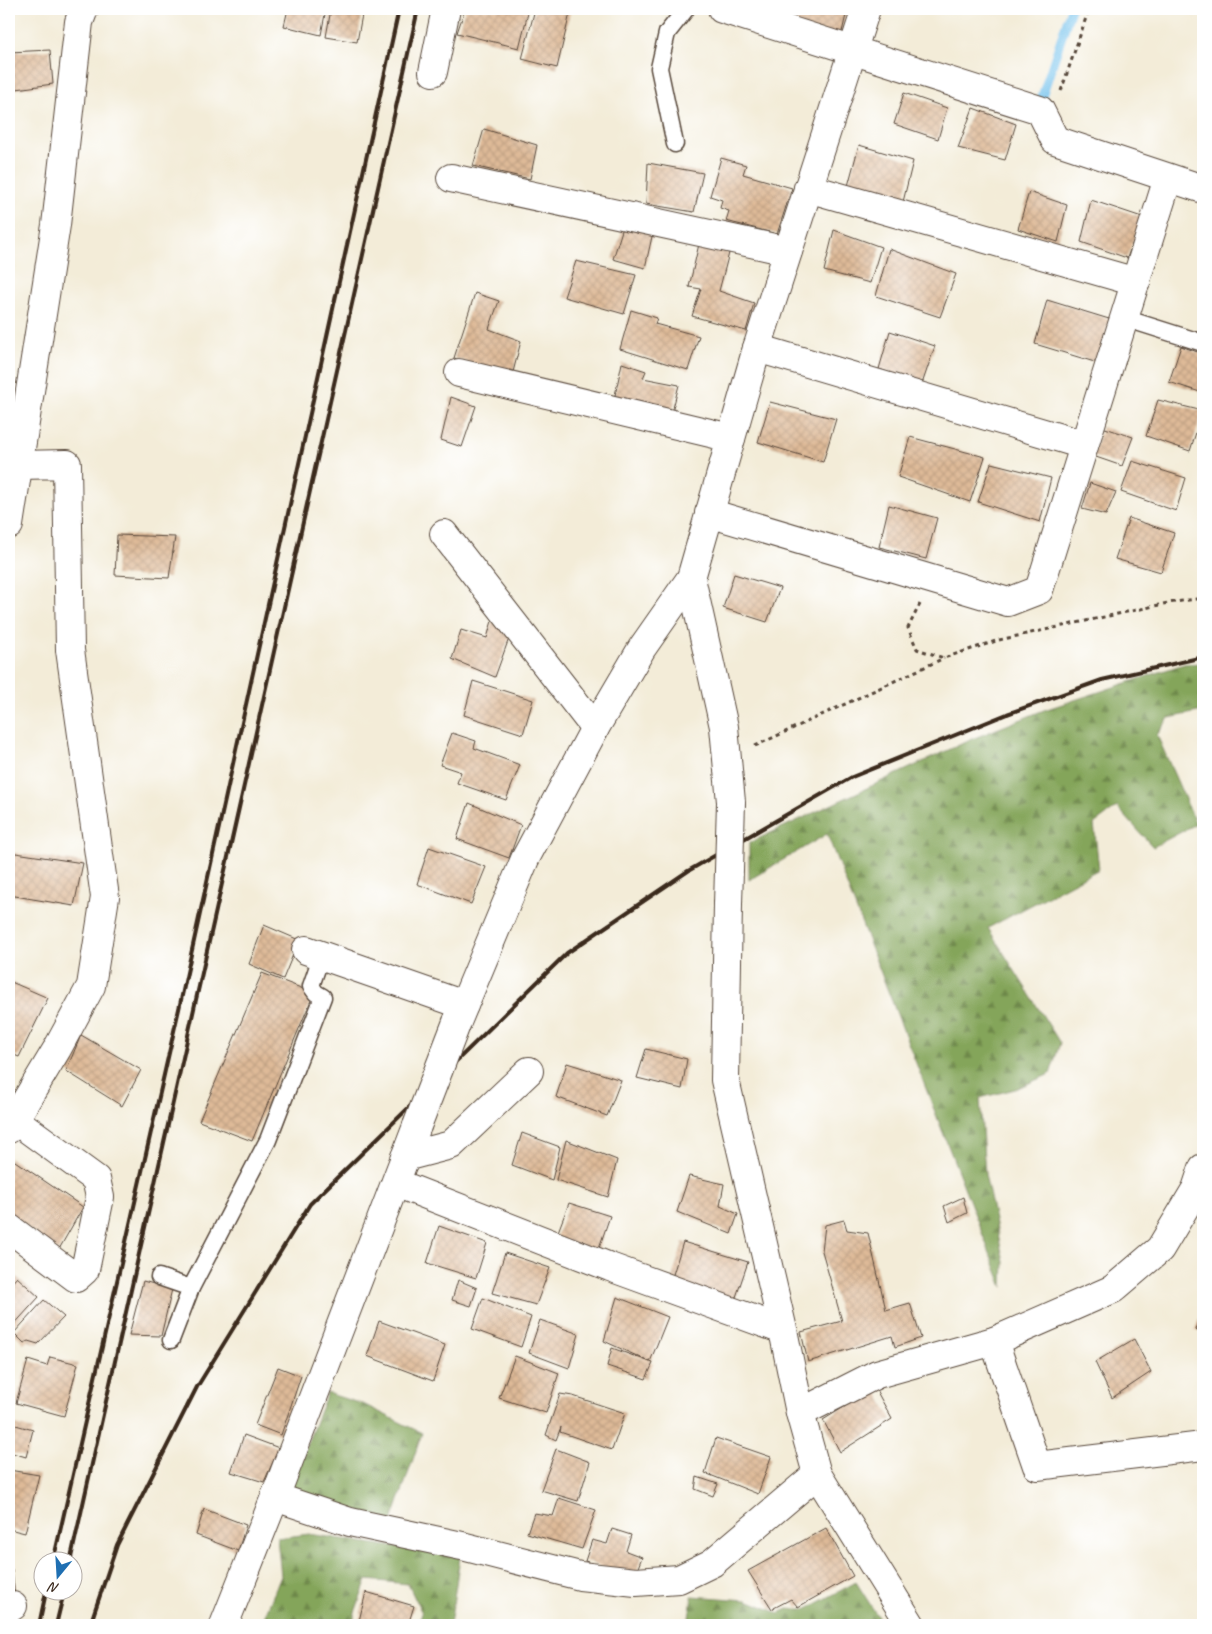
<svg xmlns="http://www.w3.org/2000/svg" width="1212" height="1634" font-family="Caveat,sans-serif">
	<defs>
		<pattern id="forest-firs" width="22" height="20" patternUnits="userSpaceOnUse" patternTransform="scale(1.25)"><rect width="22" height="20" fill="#84a55a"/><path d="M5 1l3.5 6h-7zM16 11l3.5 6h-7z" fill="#6d874a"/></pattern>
		<pattern id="building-cross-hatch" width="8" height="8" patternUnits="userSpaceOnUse" patternTransform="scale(1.25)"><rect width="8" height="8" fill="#deba98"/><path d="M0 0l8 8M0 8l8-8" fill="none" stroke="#bfa083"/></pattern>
	</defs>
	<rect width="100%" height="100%" fill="#fff"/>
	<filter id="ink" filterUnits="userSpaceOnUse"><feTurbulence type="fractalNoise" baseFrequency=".02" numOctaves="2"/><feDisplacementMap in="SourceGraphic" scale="10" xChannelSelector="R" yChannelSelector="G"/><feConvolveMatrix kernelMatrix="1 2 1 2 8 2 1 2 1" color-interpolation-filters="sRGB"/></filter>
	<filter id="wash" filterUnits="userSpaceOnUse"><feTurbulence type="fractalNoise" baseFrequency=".0096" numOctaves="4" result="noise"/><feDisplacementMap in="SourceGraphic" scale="20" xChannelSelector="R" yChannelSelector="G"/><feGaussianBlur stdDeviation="1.12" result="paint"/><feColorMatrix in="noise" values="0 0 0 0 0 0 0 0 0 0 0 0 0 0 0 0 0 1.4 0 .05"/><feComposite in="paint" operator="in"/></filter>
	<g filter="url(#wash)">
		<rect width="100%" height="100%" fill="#f3ecd8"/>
		<g fill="url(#forest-firs)" stroke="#60683c">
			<polygon points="1203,663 1203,711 1169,718 1157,735 1196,824 1153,847 1117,807 1094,824 1099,869 988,928 1060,1043 1050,1074 1015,1089 980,1098 985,1174 1004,1262 1003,1287 827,834 749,880 749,843 972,739 1044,710 1184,664"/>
			<polygon points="327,1393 365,1405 422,1433 392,1521 288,1492"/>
			<polygon points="309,1534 460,1557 450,1625 417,1625 422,1613 408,1584 367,1580 354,1615 354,1625 261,1625 281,1576 277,1538"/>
			<polygon points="856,1582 882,1623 877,1625 688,1625 692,1596 747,1600 779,1613 788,1609 807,1609"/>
		</g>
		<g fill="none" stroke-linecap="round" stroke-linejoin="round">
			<polyline stroke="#70c0eb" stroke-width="9" points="1042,96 1071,9"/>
		</g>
		<g id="blocks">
			<g fill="url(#building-cross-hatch)">
				<polygon points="288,9 326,9 321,35 284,26"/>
				<polygon points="331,9 363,9 357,42 326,37"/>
				<polygon points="465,9 529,9 519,48 457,33"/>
				<polygon points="535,9 571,9 557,68 522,59"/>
				<polygon points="771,9 841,9 847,11 840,40 769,16"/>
				<polygon points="50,50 53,84 9,90 9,52"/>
				<polygon points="904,93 947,108 938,139 894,124"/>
				<polygon points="973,108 1016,124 1005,160 958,148"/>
				<polygon points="484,129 537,145 530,179 473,166"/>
				<polygon points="859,145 913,161 903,202 848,186"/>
				<polygon points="721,158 746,165 743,174 792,188 777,234 726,221 729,211 720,208 722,200 710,196"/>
				<polygon points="648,163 703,173 694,212 646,204"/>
				<polygon points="1029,192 1067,205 1058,242 1018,229"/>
				<polygon points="1091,200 1142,217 1127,258 1081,242"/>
				<polygon points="624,224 653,232 645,268 613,259"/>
				<polygon points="834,230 881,247 870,283 824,271"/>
				<polygon points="699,244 729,253 719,291 754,303 746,331 692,316 701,289 689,287"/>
				<polygon points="889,249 956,274 940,317 876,296"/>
				<polygon points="576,261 636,275 624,314 564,297"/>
				<polygon points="475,293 499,301 489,329 521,341 512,376 454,358"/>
				<polygon points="1047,300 1109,319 1098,363 1035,344"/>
				<polygon points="631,310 657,318 655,324 699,336 688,370 620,349"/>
				<polygon points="890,331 935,346 922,384 879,369"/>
				<polygon points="1181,346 1203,354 1203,393 1169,382"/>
				<polygon points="622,363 646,371 643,378 679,385 671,416 614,400"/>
				<polygon points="451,397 476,406 462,447 441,440"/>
				<polygon points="1158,400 1203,411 1190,451 1146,436"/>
				<polygon points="770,402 836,419 823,462 758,442"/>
				<polygon points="1102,427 1133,437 1122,466 1093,456"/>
				<polygon points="910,437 985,457 970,502 898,477"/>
				<polygon points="1132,461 1186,478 1176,511 1121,492"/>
				<polygon points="991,463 1051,478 1040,522 978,502"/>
				<polygon points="1090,483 1116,492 1106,515 1082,509"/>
				<polygon points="889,505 937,518 926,559 879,547"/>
				<polygon points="1129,518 1174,533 1161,572 1115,559"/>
				<polygon points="117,535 175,537 169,578 115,575"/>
				<polygon points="734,574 780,588 767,622 723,608"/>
				<polygon points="492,621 512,630 495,677 452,659 461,630 487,638"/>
				<polygon points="473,681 533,700 523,734 464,715"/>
				<polygon points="452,733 476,741 474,748 520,765 506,800 457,783 461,772 440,765"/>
				<polygon points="469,803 521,825 509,858 457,839"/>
				<polygon points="429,847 486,867 471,904 417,884"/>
				<polygon points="9,852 83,863 74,906 9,895"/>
				<polygon points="264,925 299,940 283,979 249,964"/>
				<polygon points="262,973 314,993 252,1141 199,1121"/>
				<polygon points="9,981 48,998 19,1057 9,1053"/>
				<polygon points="81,1035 141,1070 122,1106 66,1071"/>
				<polygon points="646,1049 687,1059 682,1089 637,1078"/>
				<polygon points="567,1063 621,1080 607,1116 556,1097"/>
				<polygon points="522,1133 560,1147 552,1180 512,1165"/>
				<polygon points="566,1140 617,1160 608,1197 556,1180"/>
				<polygon points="9,1157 83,1207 58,1251 9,1214"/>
				<polygon points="689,1176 724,1184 720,1206 738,1214 731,1234 677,1212"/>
				<polygon points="963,1197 967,1213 949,1222 944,1206"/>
				<polygon points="569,1203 610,1216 598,1251 556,1237"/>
				<polygon points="844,1220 847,1230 868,1233 886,1310 910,1303 921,1338 895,1347 892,1336 808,1362 801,1332 842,1321 822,1251 825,1225"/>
				<polygon points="439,1226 487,1243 476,1278 427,1263"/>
				<polygon points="683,1242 748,1262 734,1303 671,1281"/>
				<polygon points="505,1253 550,1268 536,1305 492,1293"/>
				<polygon points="17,1277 39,1297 10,1329 9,1286"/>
				<polygon points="458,1280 477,1288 471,1306 452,1300"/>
				<polygon points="143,1281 172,1289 161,1336 129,1335"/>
				<polygon points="617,1297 668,1317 650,1362 604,1341"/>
				<polygon points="483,1298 531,1317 521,1347 472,1329"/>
				<polygon points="44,1300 64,1317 38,1344 28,1341 24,1343 14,1333"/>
				<polygon points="1203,1307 1203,1333 1195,1330"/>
				<polygon points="540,1320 579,1334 569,1368 529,1353"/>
				<polygon points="379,1321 445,1345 433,1381 367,1356"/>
				<polygon points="1134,1339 1151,1372 1112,1398 1095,1362"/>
				<polygon points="612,1348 653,1363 646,1379 607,1366"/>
				<polygon points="515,1356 559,1373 546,1413 499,1398"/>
				<polygon points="50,1357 78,1364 64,1416 16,1403 28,1360 47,1366"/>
				<polygon points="278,1367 301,1376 281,1435 255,1425"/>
				<polygon points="875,1388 892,1419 840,1452 823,1420"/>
				<polygon points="560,1394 573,1396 625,1413 612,1450 560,1432 561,1427 556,1440 546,1435"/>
				<polygon points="9,1423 33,1430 26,1457 9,1452"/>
				<polygon points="244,1435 279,1448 264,1482 231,1472"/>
				<polygon points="716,1438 771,1457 758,1494 705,1473"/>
				<polygon points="556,1449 590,1462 578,1501 541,1490"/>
				<polygon points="9,1470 39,1475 25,1533 9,1529"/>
				<polygon points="697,1477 718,1484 713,1496 695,1489"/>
				<polygon points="559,1498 596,1510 582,1549 527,1533 534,1513 553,1516"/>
				<polygon points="204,1509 246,1525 238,1551 196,1535"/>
				<polygon points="826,1528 853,1576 798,1607 791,1599 772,1609 748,1571"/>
				<polygon points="612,1529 631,1535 626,1551 642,1557 634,1578 585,1561 592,1540 607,1544"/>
				<polygon points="9,1570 12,1570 15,1596 9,1597"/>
				<polygon points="366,1592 414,1606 408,1625 358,1625"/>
			</g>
		</g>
	</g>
	<g filter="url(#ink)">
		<use href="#blocks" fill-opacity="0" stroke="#57473a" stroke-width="1"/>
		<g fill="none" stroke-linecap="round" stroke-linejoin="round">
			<g stroke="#57473a" stroke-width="19">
				<g id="service">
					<polyline points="675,144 659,68 667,33 686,9"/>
					<polyline points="1124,318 1203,343"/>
					<polyline points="159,1277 191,1288"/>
					<polyline points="171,1340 191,1288 268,1140 323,997 316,993 311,986 321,957"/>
				</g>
			</g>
			<g stroke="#57473a" stroke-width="30">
				<g id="minor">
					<polyline points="722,9 1040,110 1055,140 1203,189"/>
					<polyline points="433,72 446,9"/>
					<polyline points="451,178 788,251"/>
					<polyline points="808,188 1136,282"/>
					<polyline points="757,348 1084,445"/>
					<polyline points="459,373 731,438"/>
					<polyline points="709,513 1008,602 1039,590 1168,178"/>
					<polyline points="9,525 56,225 79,22 84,9"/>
					<polyline points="444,534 595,728"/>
					<polyline points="691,578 724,727 731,802"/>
					<polyline points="728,904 725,1080 783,1330 800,1413 817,1474 911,1625"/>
					<polyline points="306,950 464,1005"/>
					<polyline points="457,1022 525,859 595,728 642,648 691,578 757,348 866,9"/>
					<polyline points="9,1129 57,1049 91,986 105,897 70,650 67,464 19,465"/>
					<polyline points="405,1157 451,1145 529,1071"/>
					<polyline points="396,1183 610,1267 783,1330"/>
					<polyline points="9,1228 76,1278 85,1270 100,1197 96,1179 15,1120"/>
					<polyline points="994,1341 1037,1466 1203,1446"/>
					<polyline points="800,1413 877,1374 994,1341 1113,1289 1160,1249 1196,1189 1203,1168"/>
					<polyline points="275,1497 417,1126"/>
					<polyline points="9,1607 13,1606"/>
					<polyline points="224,1625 275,1497 350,1522 462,1546 580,1576 636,1582 679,1579 712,1563 817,1474"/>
				</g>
			</g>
			<g stroke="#57473a" stroke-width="3" stroke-dasharray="4 4" stroke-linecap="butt">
				<polyline points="1061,91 1089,9"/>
				<polyline points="920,604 908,628 917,649 944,658 999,640 1168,603 1203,598"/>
				<polyline points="755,746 944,658"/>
			</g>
			<use href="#service" stroke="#fff" stroke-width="16"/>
			<use href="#minor" stroke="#fff" stroke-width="28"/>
			<g stroke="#3b2a1e" stroke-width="4">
				<polyline points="53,1562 179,1009 399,9"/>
				<polyline points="70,1562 418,9"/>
				<polyline points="39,1625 46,1592"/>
				<polyline points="56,1625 64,1592"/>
				<polyline points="90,1625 117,1545 197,1387 310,1204 567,953 688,871 852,777 1007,714 1102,680 1203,657"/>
			</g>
			<g stroke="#57473a" stroke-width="30" stroke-linecap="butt">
				<g id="minor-bridge">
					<polyline points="728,904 731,802"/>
					<polyline points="417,1126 457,1022"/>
				</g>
			</g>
			<use href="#minor-bridge" stroke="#fff" stroke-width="28"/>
		</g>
	</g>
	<rect width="1212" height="1634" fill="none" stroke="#fff" stroke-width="30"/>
	<g transform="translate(58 1576) rotate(198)"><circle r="24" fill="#ffffff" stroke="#b1aaa5"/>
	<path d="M0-4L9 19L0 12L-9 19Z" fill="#1f6fb2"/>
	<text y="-8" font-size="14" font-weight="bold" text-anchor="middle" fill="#3b2a1e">N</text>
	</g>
</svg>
